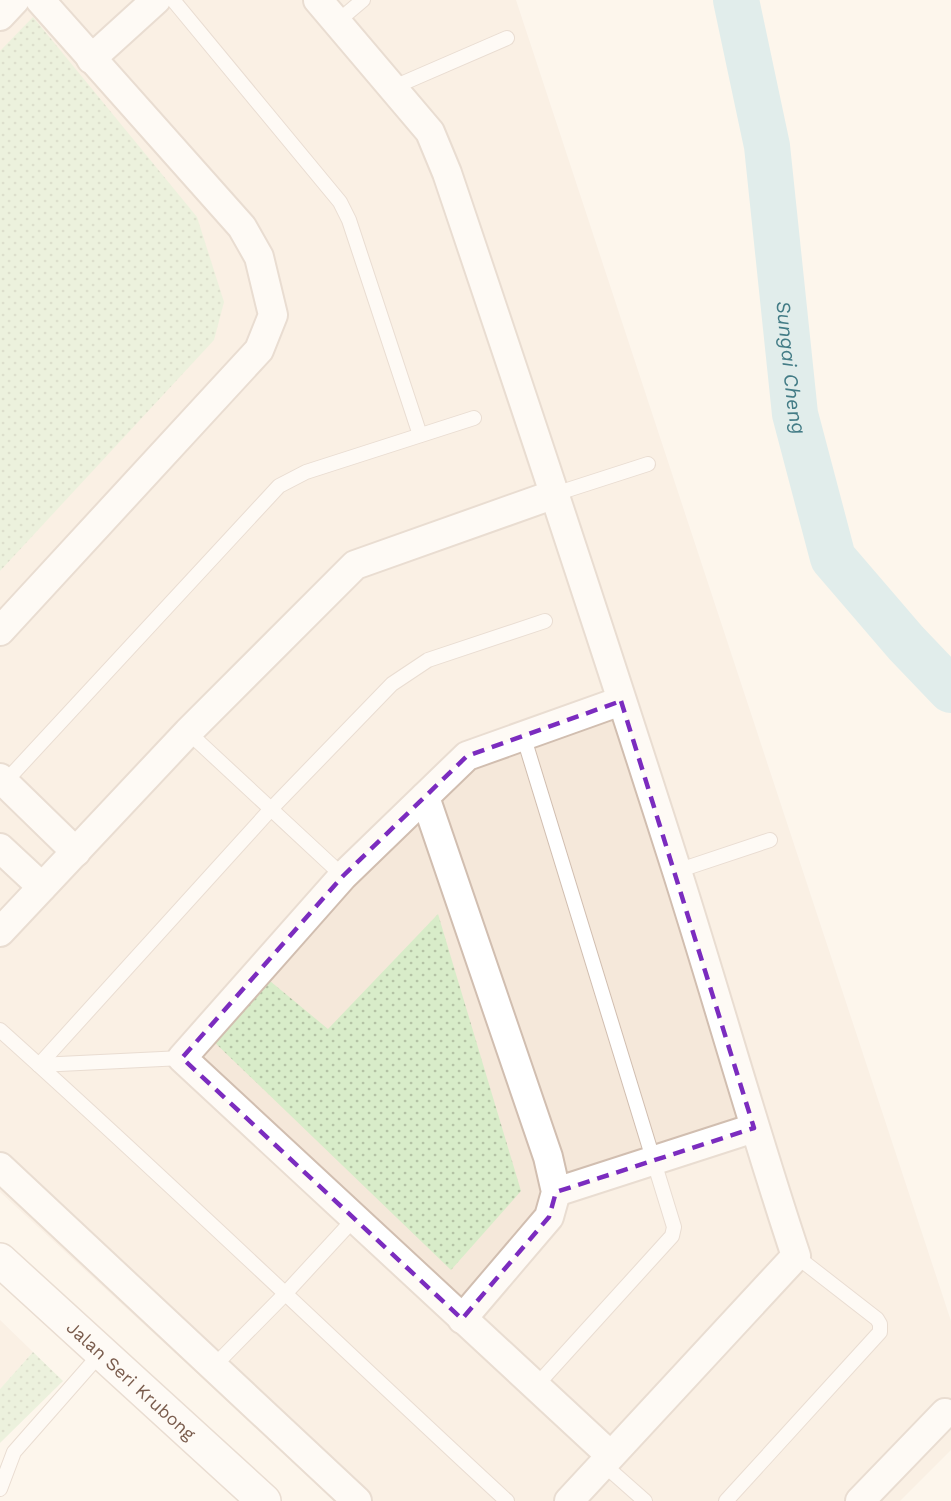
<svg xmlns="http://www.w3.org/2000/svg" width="951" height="1501" font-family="'Work Sans',sans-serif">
	<defs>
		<pattern id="green-dots" width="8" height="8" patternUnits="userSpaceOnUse" patternTransform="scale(1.5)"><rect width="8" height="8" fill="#d8ecc9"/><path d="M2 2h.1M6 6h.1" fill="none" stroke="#b4c2a5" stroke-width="1.8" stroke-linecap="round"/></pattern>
	</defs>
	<rect width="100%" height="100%" fill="#fdf6ec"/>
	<g fill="#f5e8da">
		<polygon points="0,0 516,0 951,1321 951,1450 900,1501 336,1501 0,1192"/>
		<polygon points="0,1320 33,1352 0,1389"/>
	</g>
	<g fill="url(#green-dots)">
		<polygon points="33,17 197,217 224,302 214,340 0,571 0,51"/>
		<polygon points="438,914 521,1191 451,1270 210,1038 270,981 328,1029"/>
		<polygon points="33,1352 63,1381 0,1443 0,1389"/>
	</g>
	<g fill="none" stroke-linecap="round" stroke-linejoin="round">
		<path stroke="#bfe3e8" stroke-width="46" id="s1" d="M 736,0 L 767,146 L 795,414 L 833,558 L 906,643 L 951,690"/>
		<g stroke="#d1beb0" stroke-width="16">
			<g id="service">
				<polyline points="173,0 340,202 349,220 420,435"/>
				<polyline points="337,22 363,0"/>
				<polyline points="394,87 507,38"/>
				<polyline points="555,494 648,464"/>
				<polyline points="188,732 343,876"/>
				<polyline points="523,735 674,1227 672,1236 535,1387"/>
				<polyline points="5,782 279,486 306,472 474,418"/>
				<polyline points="677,871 770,840"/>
				<path d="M 0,1030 C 172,1184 338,1345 507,1501"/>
				<polyline points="39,1065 271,809 392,684 428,660 545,621"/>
				<polyline points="39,1065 182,1058"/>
				<polyline points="214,1366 284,1295 354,1219"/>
				<polyline points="602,1463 645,1501"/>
				<polyline points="0,1489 14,1452 101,1353"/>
				<polyline points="726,1501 880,1332 880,1324 877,1319 796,1256"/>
			</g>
		</g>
		<g stroke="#d1beb0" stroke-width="32">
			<g id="minor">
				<path d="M 318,0 L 430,132 L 447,173 C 525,404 602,636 676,868 C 717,997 753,1127 796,1256 L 569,1501"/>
				<polyline points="0,16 15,0"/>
				<polyline points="91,59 156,0"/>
				<polyline points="0,631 259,350 273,315 259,257 242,227 40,0"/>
				<polyline points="0,778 76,852"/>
				<polyline points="425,797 548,1157 556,1192 549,1217 462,1319"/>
				<polyline points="0,848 42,887"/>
				<polyline points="0,932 188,732 355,565 555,494"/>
				<polyline points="0,1167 357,1501"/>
				<polyline points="556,1192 754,1128"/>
				<polyline points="610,1455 182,1058 343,876 467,756 621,701"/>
				<polyline points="860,1501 945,1413"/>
			</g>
		</g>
		<g stroke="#d1beb0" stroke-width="36">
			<g id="tertiary">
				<path id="s2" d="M 0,1260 L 264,1501"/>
			</g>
		</g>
		<use href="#service" stroke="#fff" stroke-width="14"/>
		<use href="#minor" stroke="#fff" stroke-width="28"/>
		<use href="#tertiary" stroke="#fff" stroke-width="33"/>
	</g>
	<path d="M0 0H951V1501H0ZM 621,701 L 754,1128 L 556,1192 L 549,1217 L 462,1319 L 182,1058 L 343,876 L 467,756 Z" fill="#fdf6ec" fill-opacity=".55" fill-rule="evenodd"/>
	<path fill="none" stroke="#7b2cbf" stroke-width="4.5" stroke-dasharray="12 8" stroke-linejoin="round" d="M 621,701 L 754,1128 L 556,1192 L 549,1217 L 462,1319 L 182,1058 L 343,876 L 467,756 Z"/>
	<g text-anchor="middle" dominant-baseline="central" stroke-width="4.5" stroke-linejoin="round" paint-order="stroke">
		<g font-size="18" fill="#7a5c4d" stroke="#fffaf3">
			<text stroke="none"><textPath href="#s2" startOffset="178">Jalan Seri Krubong</textPath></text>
		</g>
		<g font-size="20" font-style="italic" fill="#437c86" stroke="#fffaf3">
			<text stroke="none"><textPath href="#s1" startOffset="372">Sungai Cheng</textPath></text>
		</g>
	</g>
</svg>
